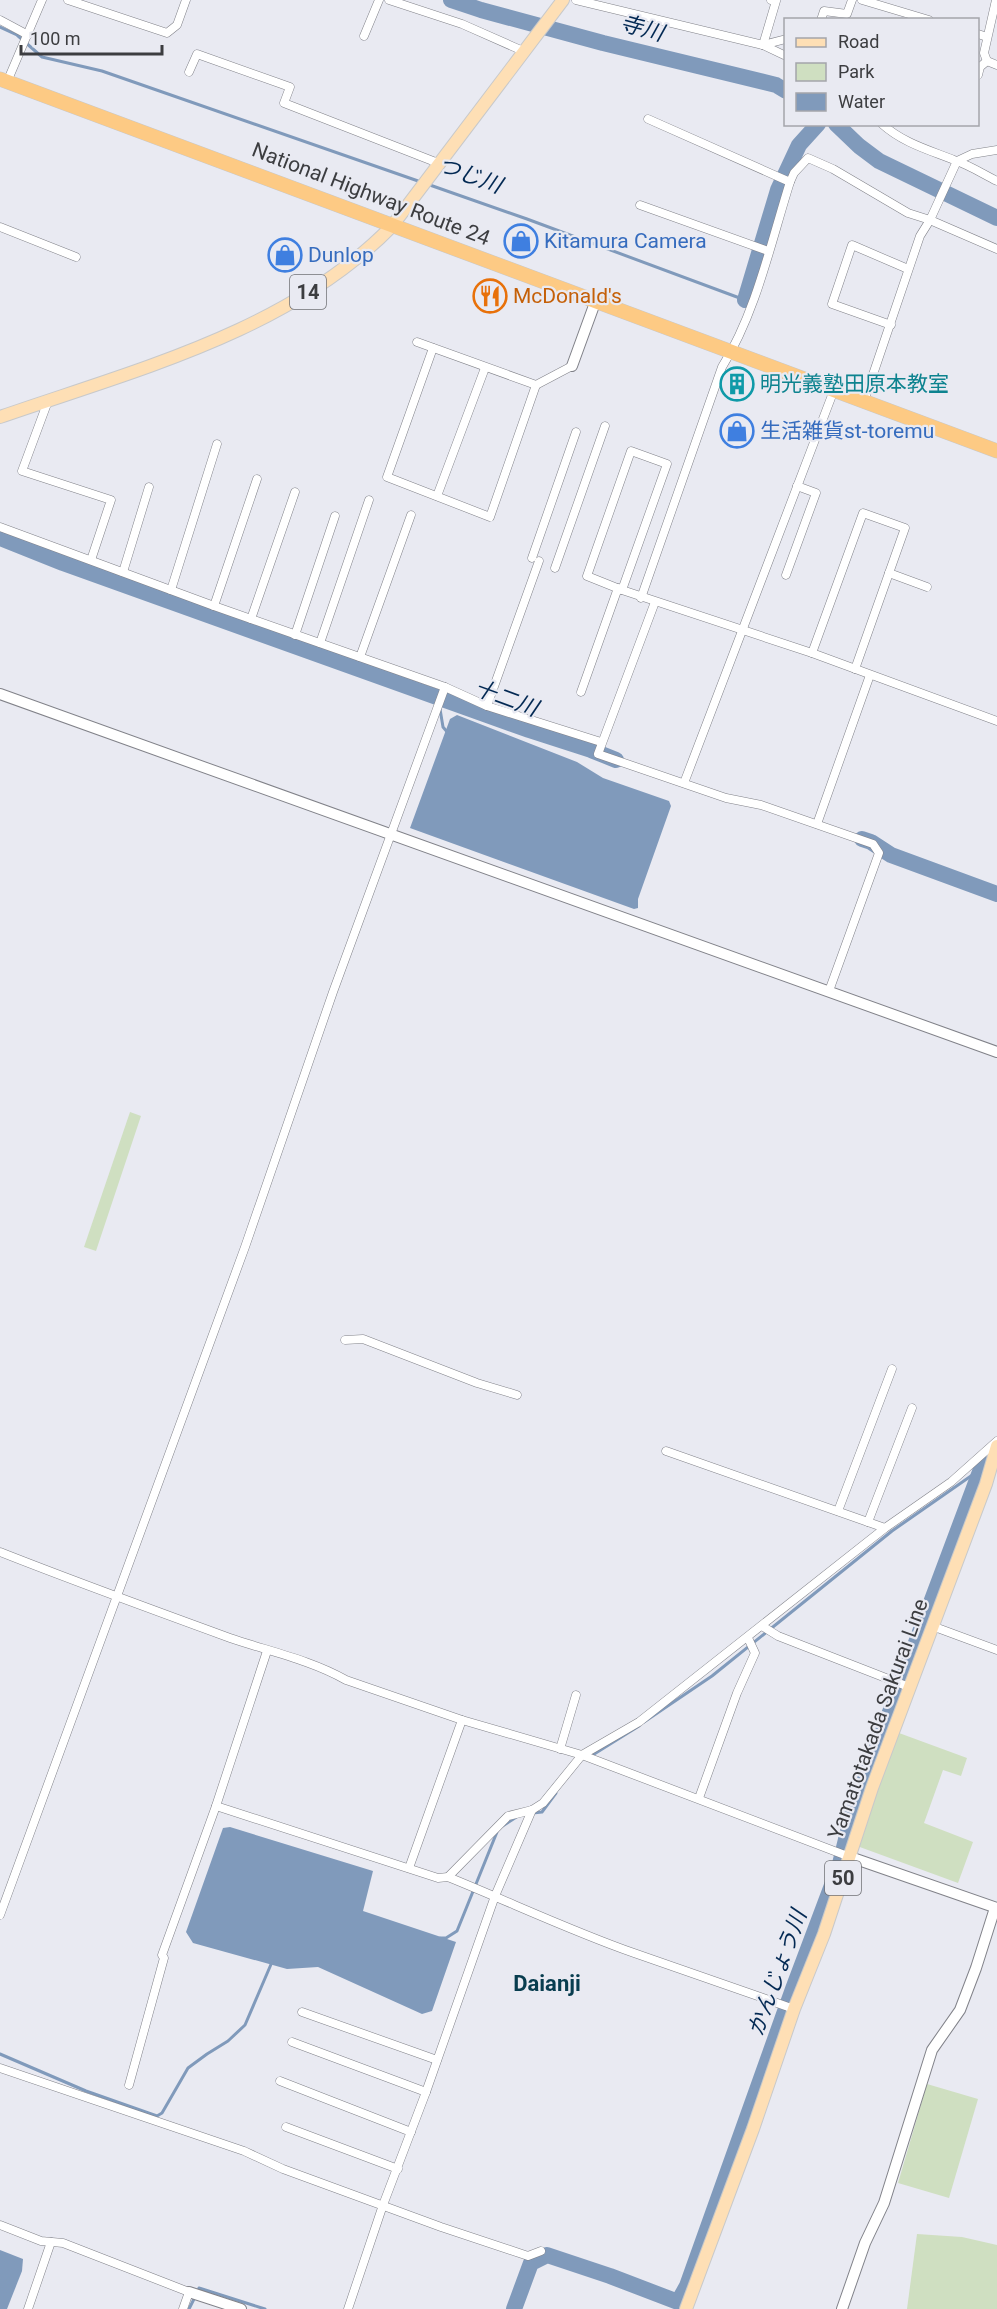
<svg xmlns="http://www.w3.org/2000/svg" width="997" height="2309" font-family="Roboto,'Noto Sans JP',sans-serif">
	<rect width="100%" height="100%" fill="#e9eaf2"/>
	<g fill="#cfdfc1">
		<polygon points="130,1112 141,1116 96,1251 84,1247"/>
		<polygon points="899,1733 967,1758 961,1776 943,1770 924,1823 973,1842 958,1883 857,1846"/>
		<polygon points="927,2084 978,2099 949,2198 898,2183"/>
		<polygon points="917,2234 962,2237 997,2245 997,2309 907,2309"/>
	</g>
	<g fill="#809abb">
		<polygon points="457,715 577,762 603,778 669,801 671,806 638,899 638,908 634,909 410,828 450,719"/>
		<polygon points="230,1827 373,1871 363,1911 456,1942 432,2011 422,2014 318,1967 287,1969 193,1943 186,1932 223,1828"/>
		<polygon points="0,2250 23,2259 22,2271 7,2309 0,2309"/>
	</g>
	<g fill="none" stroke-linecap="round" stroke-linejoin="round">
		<g stroke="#809abb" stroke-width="3">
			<polyline points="0,27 17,35 42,57 102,71 421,182"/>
			<polyline points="427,184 527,219 745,300"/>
			<polyline points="440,709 443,727 448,733"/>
			<polyline points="644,1722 712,1676 892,1531 981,1469"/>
			<polyline points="591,1756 639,1726"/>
			<polyline points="533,1813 542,1812 556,1793"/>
			<polyline points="501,1827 518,1816"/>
			<polyline points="440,1938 446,1938 457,1931 497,1832"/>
			<polyline points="0,2054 86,2091 157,2116 162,2113 188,2068 207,2054 228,2041 245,2025 272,1962"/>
			<polyline points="198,2291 199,2288 265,2309"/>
			<polyline points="189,2309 195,2297"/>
		</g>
		<g stroke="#809abb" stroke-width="16">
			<polyline points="451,0 481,10 603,43 776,85 786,91"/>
			<polyline points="836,124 859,146 879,161 997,218"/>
			<polyline points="745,300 778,190 799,145 818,124"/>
			<polyline points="0,538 63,563 529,730 591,750 616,760"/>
			<polyline points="862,839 871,842 891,855 997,894"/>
			<polyline points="514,2309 531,2263 547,2255 610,2276 678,2302 687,2286 793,1989 840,1864 853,1811 981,1469 985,1464"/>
		</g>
		<g stroke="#818289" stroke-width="9">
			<g id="street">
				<polyline points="68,0 167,33 177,25 186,0"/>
				<polyline points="389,0 462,24 523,51"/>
				<polyline points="576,0 763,45 786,56"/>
				<polyline points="862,0 929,20"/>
				<polyline points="996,0 984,53 987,61 997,65"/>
				<polyline points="0,20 28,35"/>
				<polyline points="821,20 824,11 847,14 852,0"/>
				<polyline points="978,34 987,37"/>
				<polyline points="364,36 379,0"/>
				<polyline points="763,45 776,1 771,0"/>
				<polyline points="763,45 786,39"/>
				<polyline points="189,72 197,54 290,87 284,103 438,163"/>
				<polyline points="978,75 980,67 987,61"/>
				<polyline points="7,82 42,0"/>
				<polyline points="648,119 790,182"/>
				<path d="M 882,124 C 903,143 929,150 954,160 C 969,165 983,174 997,181"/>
				<polyline points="640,205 768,251"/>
				<polyline points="0,227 76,257"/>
				<polyline points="891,325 832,304 852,245 908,269"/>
				<polyline points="417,342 536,385 572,366"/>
				<polyline points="433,348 387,477 490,517 536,385"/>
				<polyline points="48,401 22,471 111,500 91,560"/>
				<polyline points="864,401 920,236 930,220 957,161 972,154 997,150"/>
				<polygon points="631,451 667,464 622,590 587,576"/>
				<polyline points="437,496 485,368"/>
				<polyline points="0,527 214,606 445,687 487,706 601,742"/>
				<polyline points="532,558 576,432"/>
				<polyline points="555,568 605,426"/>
				<polyline points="123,572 149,487"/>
				<polyline points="889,573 927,587"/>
				<polyline points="786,575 816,493 797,486"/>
				<polyline points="171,590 217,444"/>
				<polyline points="622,590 812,653 997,721"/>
				<path d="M 641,598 L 722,367 C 756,313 771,242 790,182 L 794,173 L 808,158 L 833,169 L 908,213 L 930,220 L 997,249"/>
				<polyline points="655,602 598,754 726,798 761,805 873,844 879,853 829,991"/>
				<polyline points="214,606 257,479"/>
				<polyline points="251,619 295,492"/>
				<polyline points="295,635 335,516"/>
				<polyline points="320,643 369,500"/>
				<polyline points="812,653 863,513 905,528 855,669"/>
				<polyline points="360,657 411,515"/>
				<polyline points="581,692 618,588"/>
				<polyline points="487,706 539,561"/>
				<polyline points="684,783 834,390"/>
				<polyline points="817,824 870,675"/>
				<polyline points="345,1340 363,1339 477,1383 517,1395"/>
				<polyline points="666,1451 885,1528"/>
				<polyline points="838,1511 892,1369"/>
				<polyline points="868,1522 912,1408"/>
				<path d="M 0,1552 C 76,1582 153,1610 230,1638 C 268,1651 311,1660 346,1680 L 462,1720 L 582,1755 L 850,1857"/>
				<polyline points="762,1626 778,1636 909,1687"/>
				<polyline points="932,1626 997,1650"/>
				<polyline points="560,1749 576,1695"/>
				<polyline points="699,1798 737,1693 755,1653 748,1638"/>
				<path d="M 216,1806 L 438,1878 L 448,1877 C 510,1902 571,1931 634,1953 C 688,1972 741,1990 794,2009"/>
				<polyline points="409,1868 462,1720"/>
				<polyline points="448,1877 508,1816 532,1810 543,1803 582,1755 639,1722 885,1528 951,1482 997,1441"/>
				<polyline points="0,1915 245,1247 333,992 445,687"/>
				<polyline points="302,2012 437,2060"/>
				<polyline points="292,2042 426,2092"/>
				<polyline points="0,2068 244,2151 283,2169 441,2227 528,2256 541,2251"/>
				<polyline points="280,2081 411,2132"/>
				<polyline points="129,2085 164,1958 162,1955 216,1806 267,1651"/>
				<polyline points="286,2127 398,2169"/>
				<polyline points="0,2225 41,2241 63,2243 189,2292 183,2309"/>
				<polyline points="28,2309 51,2242"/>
				<polyline points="348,2309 383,2205 426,2092 495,1896 532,1810"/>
			</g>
		</g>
		<g stroke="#818289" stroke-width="12">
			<g id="secondary">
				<polyline points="572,366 596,300"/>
				<polyline points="0,694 997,1052"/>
				<polyline points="850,1857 997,1908"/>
				<polyline points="189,2292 241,2309"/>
				<polyline points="842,2309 865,2243 884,2203 932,2050 960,2010 976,1968 995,1908"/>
			</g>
		</g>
		<g stroke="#c8c9ca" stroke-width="14">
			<g id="primary">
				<path d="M 0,417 C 135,370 290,331 392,226 L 563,0"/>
				<polyline points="686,2309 753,2129 794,2009 824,1934 872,1788 986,1484 997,1446"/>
			</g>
		</g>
		<g stroke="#c8c9ca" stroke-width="15">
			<polyline id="highway" points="0,79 997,451"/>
		</g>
		<use href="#street" stroke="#fff" stroke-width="8"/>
		<use href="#secondary" stroke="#fff" stroke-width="10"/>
		<use href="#primary" stroke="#fedfb5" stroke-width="12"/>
		<use href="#highway" stroke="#fdca84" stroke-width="14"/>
	</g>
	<defs>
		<g id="shop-ring" transform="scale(1.725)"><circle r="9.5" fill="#e9eaf2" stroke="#3f7fe0" stroke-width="1.5"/><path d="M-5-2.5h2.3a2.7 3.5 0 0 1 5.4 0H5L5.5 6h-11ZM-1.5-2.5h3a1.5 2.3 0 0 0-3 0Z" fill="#3f7fe0"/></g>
		<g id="restaurant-ring" transform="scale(1.725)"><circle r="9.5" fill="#e9eaf2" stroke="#e8710a" stroke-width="1.5"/><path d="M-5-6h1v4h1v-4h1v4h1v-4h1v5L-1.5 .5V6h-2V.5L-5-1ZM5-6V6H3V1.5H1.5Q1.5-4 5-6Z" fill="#e8710a"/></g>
		<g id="building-ring" transform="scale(1.725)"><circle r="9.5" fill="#e9eaf2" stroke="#0f9aa8" stroke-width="1.5"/><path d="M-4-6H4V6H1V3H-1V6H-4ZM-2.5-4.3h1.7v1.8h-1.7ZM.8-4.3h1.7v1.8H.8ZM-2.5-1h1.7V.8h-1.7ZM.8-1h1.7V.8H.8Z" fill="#0f9aa8"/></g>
	</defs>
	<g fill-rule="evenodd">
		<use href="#shop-ring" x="521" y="241"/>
		<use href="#shop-ring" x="285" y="255"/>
		<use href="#restaurant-ring" x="490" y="296"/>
		<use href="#building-ring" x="737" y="384"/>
		<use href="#shop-ring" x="737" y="431"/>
	</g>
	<g text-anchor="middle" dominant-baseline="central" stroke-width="4.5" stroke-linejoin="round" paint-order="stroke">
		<g fill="#e9eaf2" stroke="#707175" stroke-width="1.5">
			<rect x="290" y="275" width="36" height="34" rx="4.5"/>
			<rect x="825" y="1861" width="36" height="34" rx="4.5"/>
		</g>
		<g font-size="20" font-weight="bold" fill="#3c3d40">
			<text x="308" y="292">14</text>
			<text x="843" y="1878">50</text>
		</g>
		<g font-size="21" fill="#3c3d40" stroke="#e9eaf2">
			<text transform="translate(371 194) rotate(21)">National Highway Route 24</text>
			<text transform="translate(878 1719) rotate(-70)">Yamatotakada Sakurai Line</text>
		</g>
		<g font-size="21" fill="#366cbe" stroke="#e9eaf2" text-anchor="start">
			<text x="544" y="241">Kitamura Camera</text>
			<text x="308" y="255">Dunlop</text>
			<text x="760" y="431">生活雑貨st-toremu</text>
		</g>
		<g font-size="21" fill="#c56008" stroke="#e9eaf2" text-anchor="start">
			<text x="513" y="296">McDonald's</text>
		</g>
		<g font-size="21" fill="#0d838f" stroke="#e9eaf2" text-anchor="start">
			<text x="760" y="384">明光義塾田原本教室</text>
		</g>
		<g font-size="22" font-style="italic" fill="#032953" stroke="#e9eaf2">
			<text transform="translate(642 28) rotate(15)">寺川</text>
			<text transform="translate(470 175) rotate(20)">つじ川</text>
			<text transform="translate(506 698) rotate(20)">十二川</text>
			<text transform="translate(777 1973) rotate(-70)">かんじょう川</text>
		</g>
		<g font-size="22" font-weight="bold" fill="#083d4f" stroke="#e9eaf2">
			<text x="547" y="1983">Daianji</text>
		</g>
	</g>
	<rect x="784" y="18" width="195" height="108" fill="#e9eaf2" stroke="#a4a5ab" stroke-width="1.5"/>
	<rect x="796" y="38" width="30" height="9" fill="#fedfb5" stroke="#a4a5ab" stroke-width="1.5"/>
	<text x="838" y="48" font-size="18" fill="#3c3d40">Road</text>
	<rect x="796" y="63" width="30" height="18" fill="#cfdfc1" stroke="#a4a5ab" stroke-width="1.5"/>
	<text x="838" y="78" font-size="18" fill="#3c3d40">Park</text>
	<rect x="796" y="93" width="30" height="18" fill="#809abb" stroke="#a4a5ab" stroke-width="1.5"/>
	<text x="838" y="108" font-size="18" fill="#3c3d40">Water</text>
	<path d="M21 45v9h141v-9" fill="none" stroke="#3c3d40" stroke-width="3"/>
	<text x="30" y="45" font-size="18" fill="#3c3d40" stroke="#e9eaf2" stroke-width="4.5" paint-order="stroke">100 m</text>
</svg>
